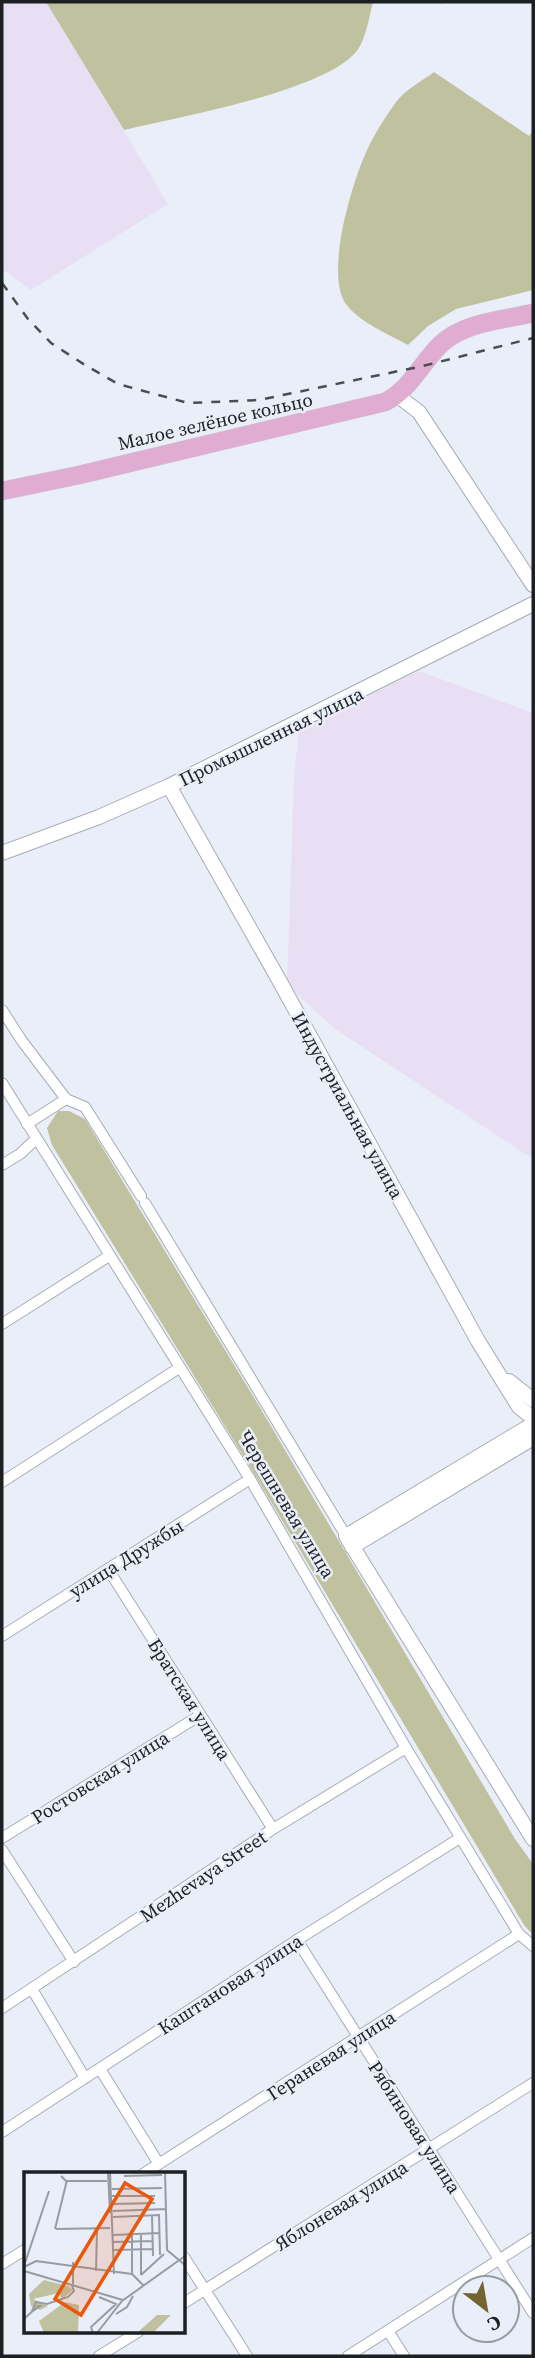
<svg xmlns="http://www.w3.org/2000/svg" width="535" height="2358" font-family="'Source Serif 4',serif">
	<rect width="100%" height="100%" fill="#e9eef8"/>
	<g fill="#e9dff4">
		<polygon points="2,2 46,2 168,204 31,290 2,269"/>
		<polygon points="419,671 533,713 533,1159 335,1029 287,985 294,778 299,730"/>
	</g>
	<g fill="#bfc19f">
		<path d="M 46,2 L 373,2 C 369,17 366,40 356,52 C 322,92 178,117 124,130 Z"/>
		<path d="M 434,72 L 529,136 L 533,131 L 533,290 L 456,309 L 428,326 L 408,345 C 388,334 359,322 346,304 C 324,274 353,179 368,148 C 375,133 386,116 396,102 C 405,90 422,81 434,72 Z"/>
		<polygon points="58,1111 69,1111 85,1119 259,1406 515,1839 533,1864 533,1935 524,1925 255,1475 52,1145 47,1128"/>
	</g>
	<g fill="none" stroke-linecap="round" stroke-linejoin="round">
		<polyline stroke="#89b2da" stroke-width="2.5" points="440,2 443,2"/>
		<g stroke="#a6abb4" stroke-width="12">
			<g id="minor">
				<polyline points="2,1010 22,1041 66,1099 85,1107 141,1196"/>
				<polyline points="2,1083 250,1479 406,1748 519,1934 533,1946"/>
				<polyline points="27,1124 66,1099"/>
				<polyline points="2,1165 20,1154 36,1139"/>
				<polyline points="145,1203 346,1536"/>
				<polyline points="2,1324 109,1256"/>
				<polyline points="2,1482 179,1368"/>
				<polyline points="108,1569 273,1829"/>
				<polyline points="2,1636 250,1479"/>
				<polyline points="2,1838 199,1716"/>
				<polyline points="2,1850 74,1962"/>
				<polyline points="297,1940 533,2313"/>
				<polyline points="32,1989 85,2078"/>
				<polyline points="2,2008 273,1829 406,1748"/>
				<polyline points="100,2069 159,2164"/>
				<polyline points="2,2132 297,1940 460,1838"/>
				<polyline points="143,2174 519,1934"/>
				<polyline points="184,2257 247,2356"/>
				<polyline points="2,2264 26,2249"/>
				<polyline points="184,2303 533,2083"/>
				<polyline points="388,2331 404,2356"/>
				<polyline points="99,2356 138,2332"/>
				<polyline points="348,2356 533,2238"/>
			</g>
		</g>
		<g stroke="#a6abb4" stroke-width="16">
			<g id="tertiary">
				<polyline points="398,396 419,412 533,585"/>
				<polyline points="169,786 279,980 478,1341 519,1407 533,1418"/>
				<polyline points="2,853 99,817 169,786 533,604"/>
				<polyline points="509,1381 533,1400"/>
				<polyline points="533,1424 346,1536 533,1839"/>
				<polyline points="352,1547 533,1438"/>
			</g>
		</g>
		<g stroke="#cdcece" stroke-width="19">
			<path id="primary" d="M 2,491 L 79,475 L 385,402 C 411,389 421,363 441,344 C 464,322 504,320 533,313"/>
		</g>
		<use href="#minor" stroke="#fff" stroke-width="10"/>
		<use href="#tertiary" stroke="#fff" stroke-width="14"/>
		<use href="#primary" stroke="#e0acd2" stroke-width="18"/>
		<polyline stroke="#4a4d51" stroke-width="2.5" stroke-dasharray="9 9" stroke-linecap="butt" points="2,283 28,319 51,343 85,365 118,384 188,403 259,400 423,366 533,338"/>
	</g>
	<g text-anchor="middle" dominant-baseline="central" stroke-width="5" stroke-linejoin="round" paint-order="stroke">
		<g font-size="19" fill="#1d1f22" stroke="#e9eef8">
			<text transform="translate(215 421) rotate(-13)">Малое зелёное кольцо</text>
			<text transform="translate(271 736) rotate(-26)">Промышленная улица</text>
			<text transform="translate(348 1105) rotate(61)">Индустриальная улица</text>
			<text transform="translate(287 1504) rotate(59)">Черешневая улица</text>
			<text transform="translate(126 1558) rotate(-32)">улица Дружбы</text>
			<text transform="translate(190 1699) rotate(58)">Братская улица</text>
			<text transform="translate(100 1777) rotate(-32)">Ростовская улица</text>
			<text transform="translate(203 1876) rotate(-34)">Mezhevaya Street</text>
			<text transform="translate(230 1984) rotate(-33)">Каштановая улица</text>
			<text transform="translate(331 2055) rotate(-33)">Гераневая улица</text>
			<text transform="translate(415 2127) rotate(57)">Рябиновая улица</text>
			<text transform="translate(341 2205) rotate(-32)">Яблоневая улица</text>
		</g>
	</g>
	<g transform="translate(24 2172)">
		<rect width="161" height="161" fill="#e9eef8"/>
		<path d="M 20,108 L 44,114 L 49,118 L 38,127 L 35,121 L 9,127 L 24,134 L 16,138 L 7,134 L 5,122 ZM 41,130 L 55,133 L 54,161 L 20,161 L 15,149 ZM 133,143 L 147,143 L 129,161 L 113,161 Z" fill="#bfc19f"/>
		<path fill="none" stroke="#979ba2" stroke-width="2" d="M 84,0 L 86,41M 86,0 L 90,102M 141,0 L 143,78 L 161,93M 37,4 L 42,9 L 83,9M 100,4 L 138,3M 88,17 L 138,16M 88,24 L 131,24M 89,32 L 131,31M 89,39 L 142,37M 128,43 L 129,84M 89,45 L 135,43 L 136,83M 31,57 L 43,8M 32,57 L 86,56M 108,62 L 108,102 L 120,114M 117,62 L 117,103M 89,63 L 136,61M 89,70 L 128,69M 89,78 L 129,77M 49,90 L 49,112M 0,94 L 25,19M 0,95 L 12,89 L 108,102M 0,99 L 99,128M 72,99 L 73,57M 117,103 L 140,82M 8,139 L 12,130 L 23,132 L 44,125 L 50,119 L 48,114M 92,142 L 103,135 L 109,124M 0,147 L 14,134 L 16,134 L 9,139M 69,161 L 67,155 L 92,132 L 75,125M 73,161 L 98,129 L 161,84"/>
		<path fill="#e8590c" fill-opacity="0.15" stroke="#e8590c" stroke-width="3.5" d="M 101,11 L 128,27 L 57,143 L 31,127 Z"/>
		<rect width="161" height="161" fill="none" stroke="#1d1f22" stroke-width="3.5"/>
	</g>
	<rect width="535" height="2358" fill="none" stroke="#1d1f22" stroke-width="7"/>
	<g transform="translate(486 2309) rotate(149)"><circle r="33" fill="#e9eef8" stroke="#979ba2" stroke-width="2"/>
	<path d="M0-5L12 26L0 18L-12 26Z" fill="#756331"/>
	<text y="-10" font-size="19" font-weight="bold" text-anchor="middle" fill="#1d1f22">С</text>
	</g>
</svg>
